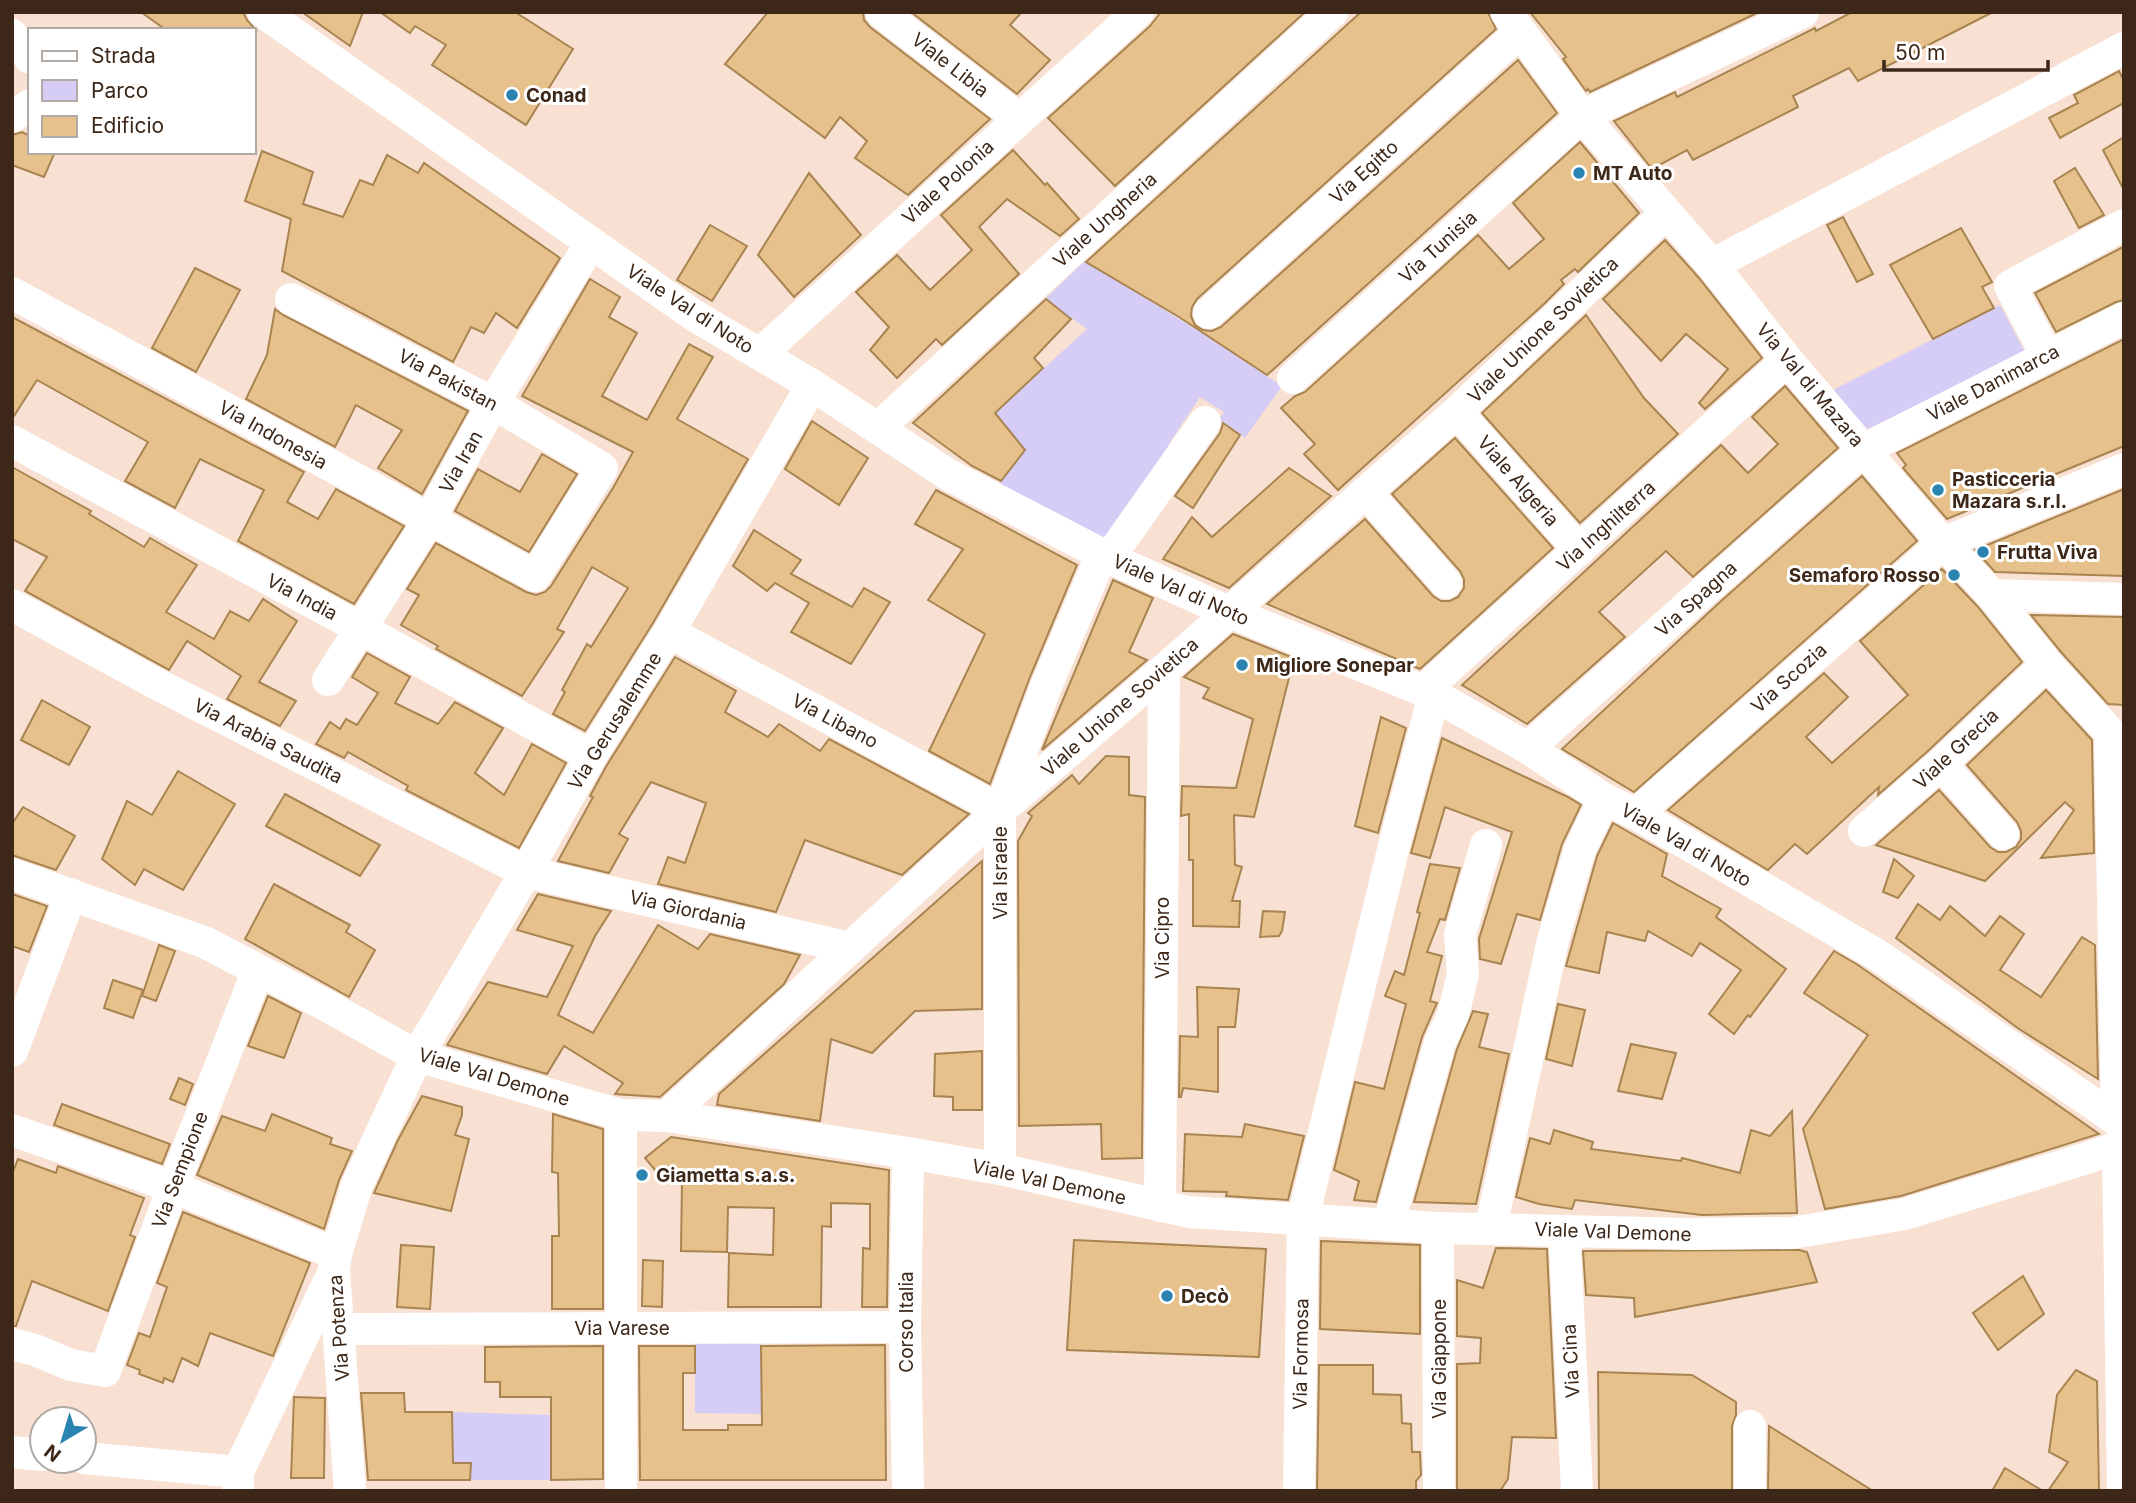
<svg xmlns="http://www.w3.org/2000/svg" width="2136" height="1503" font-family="Inter,sans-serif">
	<rect width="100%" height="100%" fill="#f8e1d2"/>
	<g fill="#d5cdf5">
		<polygon points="1085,261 1205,335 1282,386 1245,438 1218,420 1224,412 1200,397 1168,445 1177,452 1110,543 998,485 1025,450 995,413 1087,329 1045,299"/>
		<polygon points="2000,305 2026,354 1863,431 1829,392"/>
		<polygon points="695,1341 761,1344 761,1414 695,1413"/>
		<polygon points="452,1412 551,1415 551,1480 470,1480 470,1463 453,1463"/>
	</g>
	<g fill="#e7c18c" stroke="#a88451" stroke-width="2">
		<polygon points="141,12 243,12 247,20 256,30 166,30"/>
		<polygon points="302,12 363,12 350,46"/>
		<polygon points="380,12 515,12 573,49 526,125 432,65 446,45 415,26 410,33"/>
		<polygon points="768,12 863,12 864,20 870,27 990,119 908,195 855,158 867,141 840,117 825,138 725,64"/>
		<polygon points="911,12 1022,12 1010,25 1050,60 1017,94"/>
		<polygon points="1161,12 1305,12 1115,186 1048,118 1150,26"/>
		<polygon points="1361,12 1488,12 1496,29 1197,299 1192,307 1191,316 1195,325 1203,330 1212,331 1221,327 1518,60 1557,113 1267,375 1179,317 1086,262"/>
		<polygon points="1530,12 1759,12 1590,92 1588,89 1586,91 1563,59 1566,57"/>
		<polygon points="1852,12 1993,12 1858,81 1849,68 1793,96 1798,107 1693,160 1687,150 1652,169 1614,121 1675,92 1677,97 1815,28 1816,31"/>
		<polygon points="2119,71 2124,81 2124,103 2060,138 2049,118 2078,103 2074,95"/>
		<polygon points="22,132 30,136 30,152 55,152 44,177 12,165 12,135"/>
		<polygon points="2124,137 2124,190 2103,150"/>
		<polygon points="1580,142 1639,213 1578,272 1575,269 1561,280 1564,284 1544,304 1338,490 1304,454 1315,444 1281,408 1295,396 1305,392 1478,235 1509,269 1544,239 1513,203"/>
		<polygon points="1013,150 1045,185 1047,183 1079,219 1060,236 1007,199 979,227 1019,274 942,345 936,339 897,378 870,350 889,327 856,292 897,255 930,290 972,250 941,215"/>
		<polygon points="262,151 313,172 303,204 343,217 360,180 373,185 387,155 418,173 424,163 560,258 517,328 496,313 484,333 471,327 453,362 282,271 291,219 245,201"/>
		<polygon points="2075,168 2104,215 2079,228 2054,181"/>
		<polygon points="809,173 861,235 794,297 758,255"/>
		<polygon points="1843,217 1873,274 1857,282 1827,225"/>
		<polygon points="710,225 747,246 712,301 677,280"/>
		<polygon points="1961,228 1992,282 1982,287 1994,308 1933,339 1890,265"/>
		<polygon points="1665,240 1699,278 1762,358 1705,409 1699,403 1728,369 1686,334 1661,361 1603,299"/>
		<polygon points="2123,247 2124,300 2116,302 2056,332 2035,293"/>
		<polygon points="195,268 240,290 196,372 152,348"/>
		<polygon points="590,279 620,297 609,317 637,333 602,396 647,420 689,344 713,357 677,419 748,459 653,623 585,731 553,714 565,692 562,690 587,644 591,647 628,588 592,567 557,629 564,632 522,696 436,649 438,646 401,625 419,595 407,589 436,543 526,592 536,595 545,592 551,586 613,488 633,452 522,396"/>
		<polygon points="1046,299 1071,319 1034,358 1043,368 995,413 1025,450 1001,481 972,466 913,423"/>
		<polygon points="275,309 283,315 468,411 422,494 378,468 402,430 356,405 335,447 246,399 267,355"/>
		<polygon points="1586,315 1644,398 1678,434 1580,523 1482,413"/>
		<polygon points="12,317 304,472 287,502 318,519 336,489 404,526 354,604 238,541 264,490 200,459 175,508 125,481 148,442 37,380 12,419"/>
		<polygon points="2124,339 2124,446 1947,519 1903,468 1906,465 1897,453"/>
		<polygon points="1785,386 1838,448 1693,577 1666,551 1599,612 1625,637 1527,724 1462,685 1721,445 1748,473 1778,444 1752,417"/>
		<polygon points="812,421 868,458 839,505 785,469"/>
		<polygon points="1223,423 1240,435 1193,508 1175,496 1220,433"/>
		<polygon points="1455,438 1553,548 1420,669 1267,604 1365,519 1433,596 1441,601 1450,601 1458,597 1464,588 1464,579 1460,571 1392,494"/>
		<polygon points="542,454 577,474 529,552 455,511 478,469 520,492"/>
		<polygon points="12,467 91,511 89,514 144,547 150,538 197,565 166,612 214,639 230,611 249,621 263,599 297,621 259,682 296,701 280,726 227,699 241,676 187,641 169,670 25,591 47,557 12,539"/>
		<polygon points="1289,468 1331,496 1229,588 1163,559 1192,517 1212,537"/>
		<polygon points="1862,476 1917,541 1634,792 1562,749 1720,602"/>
		<polygon points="2124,489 2124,576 1995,572 1975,550"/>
		<polygon points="936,490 1077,565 1030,677 990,784 929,751 985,634 928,600 963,549 915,524"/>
		<polygon points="754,530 801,560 791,574 852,607 864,588 890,602 851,664 791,632 809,603 775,583 767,591 733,566"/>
		<polygon points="1942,569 1978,607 2022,662 1929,750 1878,795 1879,787 1807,854 1795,844 1768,870 1668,810 1824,673 1848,697 1806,737 1832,763 1908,695 1860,641"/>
		<polygon points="1113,580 1153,598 1129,652 1147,660 1042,750"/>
		<polygon points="2031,615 2124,617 2124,705 2108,704 2061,652"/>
		<polygon points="1233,634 1294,658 1254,817 1234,815 1235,865 1242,867 1232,901 1240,901 1239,927 1193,926 1193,860 1189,860 1189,814 1181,816 1182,786 1236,788 1253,719 1203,698 1209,688 1184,677"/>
		<polygon points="367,653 410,677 395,703 438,724 455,702 503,728 475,773 504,795 532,744 566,763 519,848 406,790 408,786 348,752 344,758 316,744 330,722 340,729 346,719 357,725 378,693 352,677"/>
		<polygon points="675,657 736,691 725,712 768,737 779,724 820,751 829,739 969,814 902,875 805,840 776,912 658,884 668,857 685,863 706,803 651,782 619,834 628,839 609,873 558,861 593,797 590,796 607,765"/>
		<polygon points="2046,690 2092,740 2094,853 2041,858 2074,810 2065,802 1985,881 1876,845 1939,790 1990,847 1998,852 2006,852 2016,847 2021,839 2021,831 2017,822 1967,765"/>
		<polygon points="42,700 90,727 69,765 21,740"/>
		<polygon points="1381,717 1406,728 1378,833 1355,826"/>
		<polygon points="1442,738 1568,797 1581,805 1562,844 1540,920 1517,914 1501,964 1480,959 1479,939 1512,832 1445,807 1430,858 1411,853"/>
		<polygon points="1106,756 1129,757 1129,795 1145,797 1142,1158 1102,1159 1101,1124 1019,1126 1018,841 1032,816 1028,813 1072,775 1079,784"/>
		<polygon points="178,771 235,804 183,890 144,869 135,885 102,859 127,801 152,815"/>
		<polygon points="285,794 380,845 360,876 266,826"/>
		<polygon points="23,807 75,836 56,870 12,855 12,824"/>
		<polygon points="1613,823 1667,854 1662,876 1721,909 1716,917 1786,969 1750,1017 1748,1015 1734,1034 1709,1014 1741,970 1700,943 1692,956 1648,931 1645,941 1607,932 1599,973 1566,966 1597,856"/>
		<polygon points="1894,859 1914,876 1898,898 1883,892"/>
		<polygon points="982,861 982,1009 915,1011 872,1053 831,1039 820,1121 717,1105 719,1094"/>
		<polygon points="1430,864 1460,868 1445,920 1440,919 1427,952 1442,956 1430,1001 1437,1003 1422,1037 1376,1202 1354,1200 1359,1181 1334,1170 1355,1082 1384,1089 1406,1004 1385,996 1395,971 1404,975 1420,913 1417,912"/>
		<polygon points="274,884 350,925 346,932 375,950 349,997 245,939"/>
		<polygon points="12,894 47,906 29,952 12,946"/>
		<polygon points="538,894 611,911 595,936 558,1015 593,1033 658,925 698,949 710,934 800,955 784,984 660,1097 615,1094 623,1083 564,1046 547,1074 447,1045 488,982 547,997 573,946 517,930"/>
		<polygon points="1918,904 1940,920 1950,906 1985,936 2000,916 2024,934 2000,970 2041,997 2082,937 2095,945 2098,1079 2019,1029 1896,938"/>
		<polygon points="1263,911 1285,912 1282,931 1279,936 1260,937"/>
		<polygon points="159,945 175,951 156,1001 142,996"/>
		<polygon points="1834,951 1858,965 2099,1134 1901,1196 1825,1209 1803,1129 1868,1035 1804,993"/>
		<polygon points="113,980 143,990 133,1018 104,1008"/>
		<polygon points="1197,987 1239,989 1235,1027 1218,1027 1218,1092 1183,1088 1181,1097 1179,1097 1180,1036 1198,1037"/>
		<polygon points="268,996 301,1013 284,1058 248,1046"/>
		<polygon points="1558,1004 1585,1010 1572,1066 1546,1059"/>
		<polygon points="1473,1011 1488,1014 1479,1047 1509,1054 1476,1204 1414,1202 1457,1049"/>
		<polygon points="1631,1044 1676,1053 1662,1099 1618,1091"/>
		<polygon points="982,1051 982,1110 953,1110 953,1097 934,1096 935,1054"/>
		<polygon points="179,1078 193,1084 185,1105 170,1099"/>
		<polygon points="422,1096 462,1107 462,1115 455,1135 469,1139 451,1211 374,1193 398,1140"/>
		<polygon points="62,1104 170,1144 162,1164 54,1125"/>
		<polygon points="1792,1111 1797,1213 1702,1215 1575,1200 1572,1209 1539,1204 1516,1197 1530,1138 1550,1144 1554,1130 1593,1142 1591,1149 1681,1161 1682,1158 1740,1173 1751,1130 1770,1136"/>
		<polygon points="272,1114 332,1138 330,1144 352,1151 339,1180 324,1229 197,1175 222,1116 265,1131"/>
		<polygon points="553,1114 603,1129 603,1309 552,1309 552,1236 559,1236 558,1173 552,1172"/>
		<polygon points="1245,1124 1304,1136 1288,1200 1226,1196 1227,1192 1183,1191 1185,1134 1242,1137"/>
		<polygon points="671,1137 889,1170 887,1307 862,1307 863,1248 870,1249 870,1204 831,1203 831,1227 822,1226 821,1307 728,1307 729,1253 773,1255 774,1208 728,1207 727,1252 681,1251 682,1181 664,1181 645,1158"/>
		<polygon points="18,1159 56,1173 58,1166 144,1198 130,1235 135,1237 108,1311 32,1281 16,1326 12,1326 12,1174"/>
		<polygon points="183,1212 310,1263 273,1356 210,1333 198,1366 182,1358 173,1382 164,1378 163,1383 139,1374 140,1370 127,1365 139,1333 150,1337 167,1287 157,1283"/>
		<polygon points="1074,1240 1266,1249 1259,1357 1067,1350"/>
		<polygon points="1321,1241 1420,1245 1420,1334 1320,1329"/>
		<polygon points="401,1245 434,1247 430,1309 397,1307"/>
		<polygon points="1496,1248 1547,1249 1556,1438 1512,1437 1508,1479 1500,1491 1457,1491 1457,1364 1480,1363 1481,1338 1457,1336 1457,1280 1483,1288"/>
		<polygon points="1799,1250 1807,1252 1817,1282 1635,1317 1634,1298 1586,1295 1583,1251"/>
		<polygon points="643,1260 663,1261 662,1307 642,1306"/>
		<polygon points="2023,1276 2044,1314 1998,1350 1973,1313"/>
		<polygon points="885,1345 886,1480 640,1480 639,1346 695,1346 695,1373 683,1373 683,1430 728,1430 728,1425 762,1425 761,1346"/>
		<polygon points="603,1346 603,1479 551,1480 551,1397 500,1397 500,1382 485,1382 485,1347"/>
		<polygon points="1319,1365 1373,1365 1373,1394 1401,1395 1402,1423 1411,1424 1412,1452 1420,1452 1421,1475 1416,1481 1416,1491 1317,1491"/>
		<polygon points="2076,1370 2097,1381 2099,1491 2048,1491 2068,1462 2049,1452 2057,1395"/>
		<polygon points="1598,1372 1692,1375 1736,1402 1736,1415 1732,1426 1732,1491 1599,1491"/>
		<polygon points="361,1393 404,1393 405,1412 452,1412 453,1463 471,1463 470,1480 368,1480"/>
		<polygon points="294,1397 325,1398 324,1478 291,1478"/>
		<polygon points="1769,1426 1873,1491 1768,1491"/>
		<polygon points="2005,1468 2043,1491 1992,1491"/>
	</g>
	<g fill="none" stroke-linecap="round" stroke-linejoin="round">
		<g stroke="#fff" stroke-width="32">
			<polyline points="263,12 695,316 812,385 947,474 1109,558 1229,612 1434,695 1528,748 1604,799 1636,814 1879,956 2124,1125"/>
			<polyline points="881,12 1018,118"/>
			<polyline points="1506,12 1582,116 1712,265 1787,360 1943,543 1992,595 2047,664 2124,748"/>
			<polyline points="12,35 30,58"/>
			<polyline points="12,117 30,105"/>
			<polyline points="1712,265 2124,48"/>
			<polyline points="12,293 535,576 602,468 493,403 291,299"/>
			<polyline points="1209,313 1520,32"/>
			<polyline points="760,354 1138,12"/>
			<polyline points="2047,356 2010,286 2124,225"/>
			<polyline points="1293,378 1582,116 1803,12"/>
			<polyline points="1457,412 1579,550"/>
			<polyline points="878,428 1332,12"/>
			<polyline points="12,441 362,629 591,756"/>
			<polyline points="1366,492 1446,583"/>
			<polyline points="1109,558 1205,422"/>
			<polyline points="1992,595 2124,599"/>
			<polyline points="12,605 157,684 526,872 850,948"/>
			<polyline points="669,632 1000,810"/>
			<polyline points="328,680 429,520 493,403 591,243"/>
			<polyline points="1423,691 1787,360"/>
			<polyline points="2110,733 2117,1118"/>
			<polyline points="1528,748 1863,450 2124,318"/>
			<polyline points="1941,764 2003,834"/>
			<polyline points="1636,814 1943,543 2124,469"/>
			<polyline points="1864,831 1941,764 2047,664"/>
			<polyline points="12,874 204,942 322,1003 417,1056 621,1115 667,1116 908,1153 1000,1169 1189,1212 1438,1228 1688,1234 1792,1233 1905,1214 2087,1158 2118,1147 2124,1142"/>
			<polyline points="12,1051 71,894"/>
			<polyline points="621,1115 621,1491"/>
			<polyline points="667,1116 1000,810 1164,670 1457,412 1666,213"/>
			<polyline points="12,1130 173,1187 336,1254"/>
			<polyline points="2118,1147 2123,1491"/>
			<polyline points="1000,1169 1000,810 1047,684 1102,554"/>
			<polyline points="1160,1206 1164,670"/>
			<polyline points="1389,1223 1440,1042 1453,1015 1463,974 1460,934 1486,845"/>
			<polyline points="1491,1227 1553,940 1580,849 1604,799"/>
			<polyline points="1438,1228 1439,1491"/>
			<polyline points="1569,1231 1565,1249 1577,1491"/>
			<polyline points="339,1329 905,1327"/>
			<polyline points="12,1344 35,1350 71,1365 105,1371 173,1187 258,970"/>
			<polyline points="12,1452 42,1455"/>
			<polyline points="84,1458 238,1472"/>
			<polyline points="238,1491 238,1472 334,1271"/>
			<polyline points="350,1491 334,1270 336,1254 357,1185 417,1056 526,872 591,756 669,632 812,385"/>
			<polyline points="908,1491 905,1327 908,1153"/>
			<polyline points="1299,1491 1303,1218 1394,846 1434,695"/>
			<polyline points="1750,1491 1750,1426"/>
		</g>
	</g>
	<g fill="#2984b1" stroke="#fff" stroke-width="2.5">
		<circle cx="512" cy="95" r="7"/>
		<circle cx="1579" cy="173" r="7"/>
		<circle cx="1938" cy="490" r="7"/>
		<circle cx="1983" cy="552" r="7"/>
		<circle cx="1954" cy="575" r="7"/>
		<circle cx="1242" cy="665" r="7"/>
		<circle cx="642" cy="1175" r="7"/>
		<circle cx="1167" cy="1296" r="7"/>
	</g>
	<g text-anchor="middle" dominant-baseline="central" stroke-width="6" stroke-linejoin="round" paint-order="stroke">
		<g font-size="19" fill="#3c2718" stroke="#fff">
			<text transform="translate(950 65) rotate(38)">Viale Libia</text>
			<text transform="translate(1364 172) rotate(-42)">Via Egitto</text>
			<text transform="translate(948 182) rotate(-42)">Viale Polonia</text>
			<text transform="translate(1105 220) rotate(-42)">Viale Ungheria</text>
			<text transform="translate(1438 247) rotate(-42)">Via Tunisia</text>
			<text transform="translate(690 309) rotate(33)">Viale Val di Noto</text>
			<text transform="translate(1543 330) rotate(-44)">Viale Unione Sovietica</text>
			<text transform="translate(448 380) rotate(28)">Via Pakistan</text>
			<text transform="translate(1993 383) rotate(-27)">Viale Danimarca</text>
			<text transform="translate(1810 385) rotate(50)">Via Val di Mazara</text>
			<text transform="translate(273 435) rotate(29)">Via Indonesia</text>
			<text transform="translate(461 462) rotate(-61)">Via Iran</text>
			<text transform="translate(1518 481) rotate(49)">Viale Algeria</text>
			<text transform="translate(1606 526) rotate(-42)">Via Inghilterra</text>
			<text transform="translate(1181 590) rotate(24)">Viale Val di Noto</text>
			<text transform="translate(302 597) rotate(28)">Via India</text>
			<text transform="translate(1696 599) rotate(-42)">Via Spagna</text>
			<text transform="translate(1789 678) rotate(-42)">Via Scozia</text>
			<text transform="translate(1120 707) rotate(-41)">Viale Unione Sovietica</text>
			<text transform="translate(615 721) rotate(-58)">Via Gerusalemme</text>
			<text transform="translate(835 721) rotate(28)">Via Libano</text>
			<text transform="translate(268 741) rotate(27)">Via Arabia Saudita</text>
			<text transform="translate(1956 749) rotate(-43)">Viale Grecia</text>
			<text transform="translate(1686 845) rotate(30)">Viale Val di Noto</text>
			<text transform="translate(1000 873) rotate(-90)">Via Israele</text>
			<text transform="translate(688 910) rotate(13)">Via Giordania</text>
			<text transform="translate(1162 938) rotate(-90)">Via Cipro</text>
			<text transform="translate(494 1077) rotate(17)">Viale Val Demone</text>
			<text transform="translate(180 1170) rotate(-69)">Via Sempione</text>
			<text transform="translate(1049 1182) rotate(12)">Viale Val Demone</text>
			<text transform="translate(1613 1232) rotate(2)">Viale Val Demone</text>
			<text transform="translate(906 1322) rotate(-90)">Corso Italia</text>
			<text transform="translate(339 1328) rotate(-94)">Via Potenza</text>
			<text x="622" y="1328">Via Varese</text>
			<text transform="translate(1301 1354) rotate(-89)">Via Formosa</text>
			<text transform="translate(1439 1359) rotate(-90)">Via Giappone</text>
			<text transform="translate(1571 1361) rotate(-93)">Via Cina</text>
		</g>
		<g font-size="19" font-weight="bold" fill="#3c2718" stroke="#fff" text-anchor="start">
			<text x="526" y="95">Conad</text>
			<text x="1593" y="173">MT Auto</text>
			<text x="1952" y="479">Pasticceria<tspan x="1952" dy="22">Mazara s.r.l.</tspan></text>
			<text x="1997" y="552">Frutta Viva</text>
			<text x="1940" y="575" text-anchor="end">Semaforo Rosso</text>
			<text x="1256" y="665">Migliore Sonepar</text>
			<text x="656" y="1175">Giametta s.a.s.</text>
			<text x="1181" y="1296">Decò</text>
		</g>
	</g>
	<rect width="2136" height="1503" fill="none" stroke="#3c2718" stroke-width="28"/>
	<rect x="28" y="28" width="228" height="126" fill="#ffffff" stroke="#b1a9a3" stroke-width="2"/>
	<rect x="42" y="51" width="35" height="10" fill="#ffffff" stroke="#b1a9a3" stroke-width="2"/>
	<text x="91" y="63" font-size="21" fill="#3c2718">Strada</text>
	<rect x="42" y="80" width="35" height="21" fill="#d5cdf5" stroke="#b1a9a3" stroke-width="2"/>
	<text x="91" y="98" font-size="21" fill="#3c2718">Parco</text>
	<rect x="42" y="116" width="35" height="21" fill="#e7c18c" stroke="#b1a9a3" stroke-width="2"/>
	<text x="91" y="133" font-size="21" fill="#3c2718">Edificio</text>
	<g transform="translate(63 1440) rotate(218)"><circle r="33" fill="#ffffff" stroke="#b1a9a3" stroke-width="2"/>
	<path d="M0-5L12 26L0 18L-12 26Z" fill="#2984b1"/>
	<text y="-10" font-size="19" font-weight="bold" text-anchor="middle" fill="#3c2718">N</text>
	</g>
	<path d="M1884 60v10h164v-10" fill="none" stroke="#3c2718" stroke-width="3.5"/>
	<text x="1895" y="60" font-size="21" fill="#3c2718" stroke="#ffffff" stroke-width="5" paint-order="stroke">50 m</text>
</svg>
